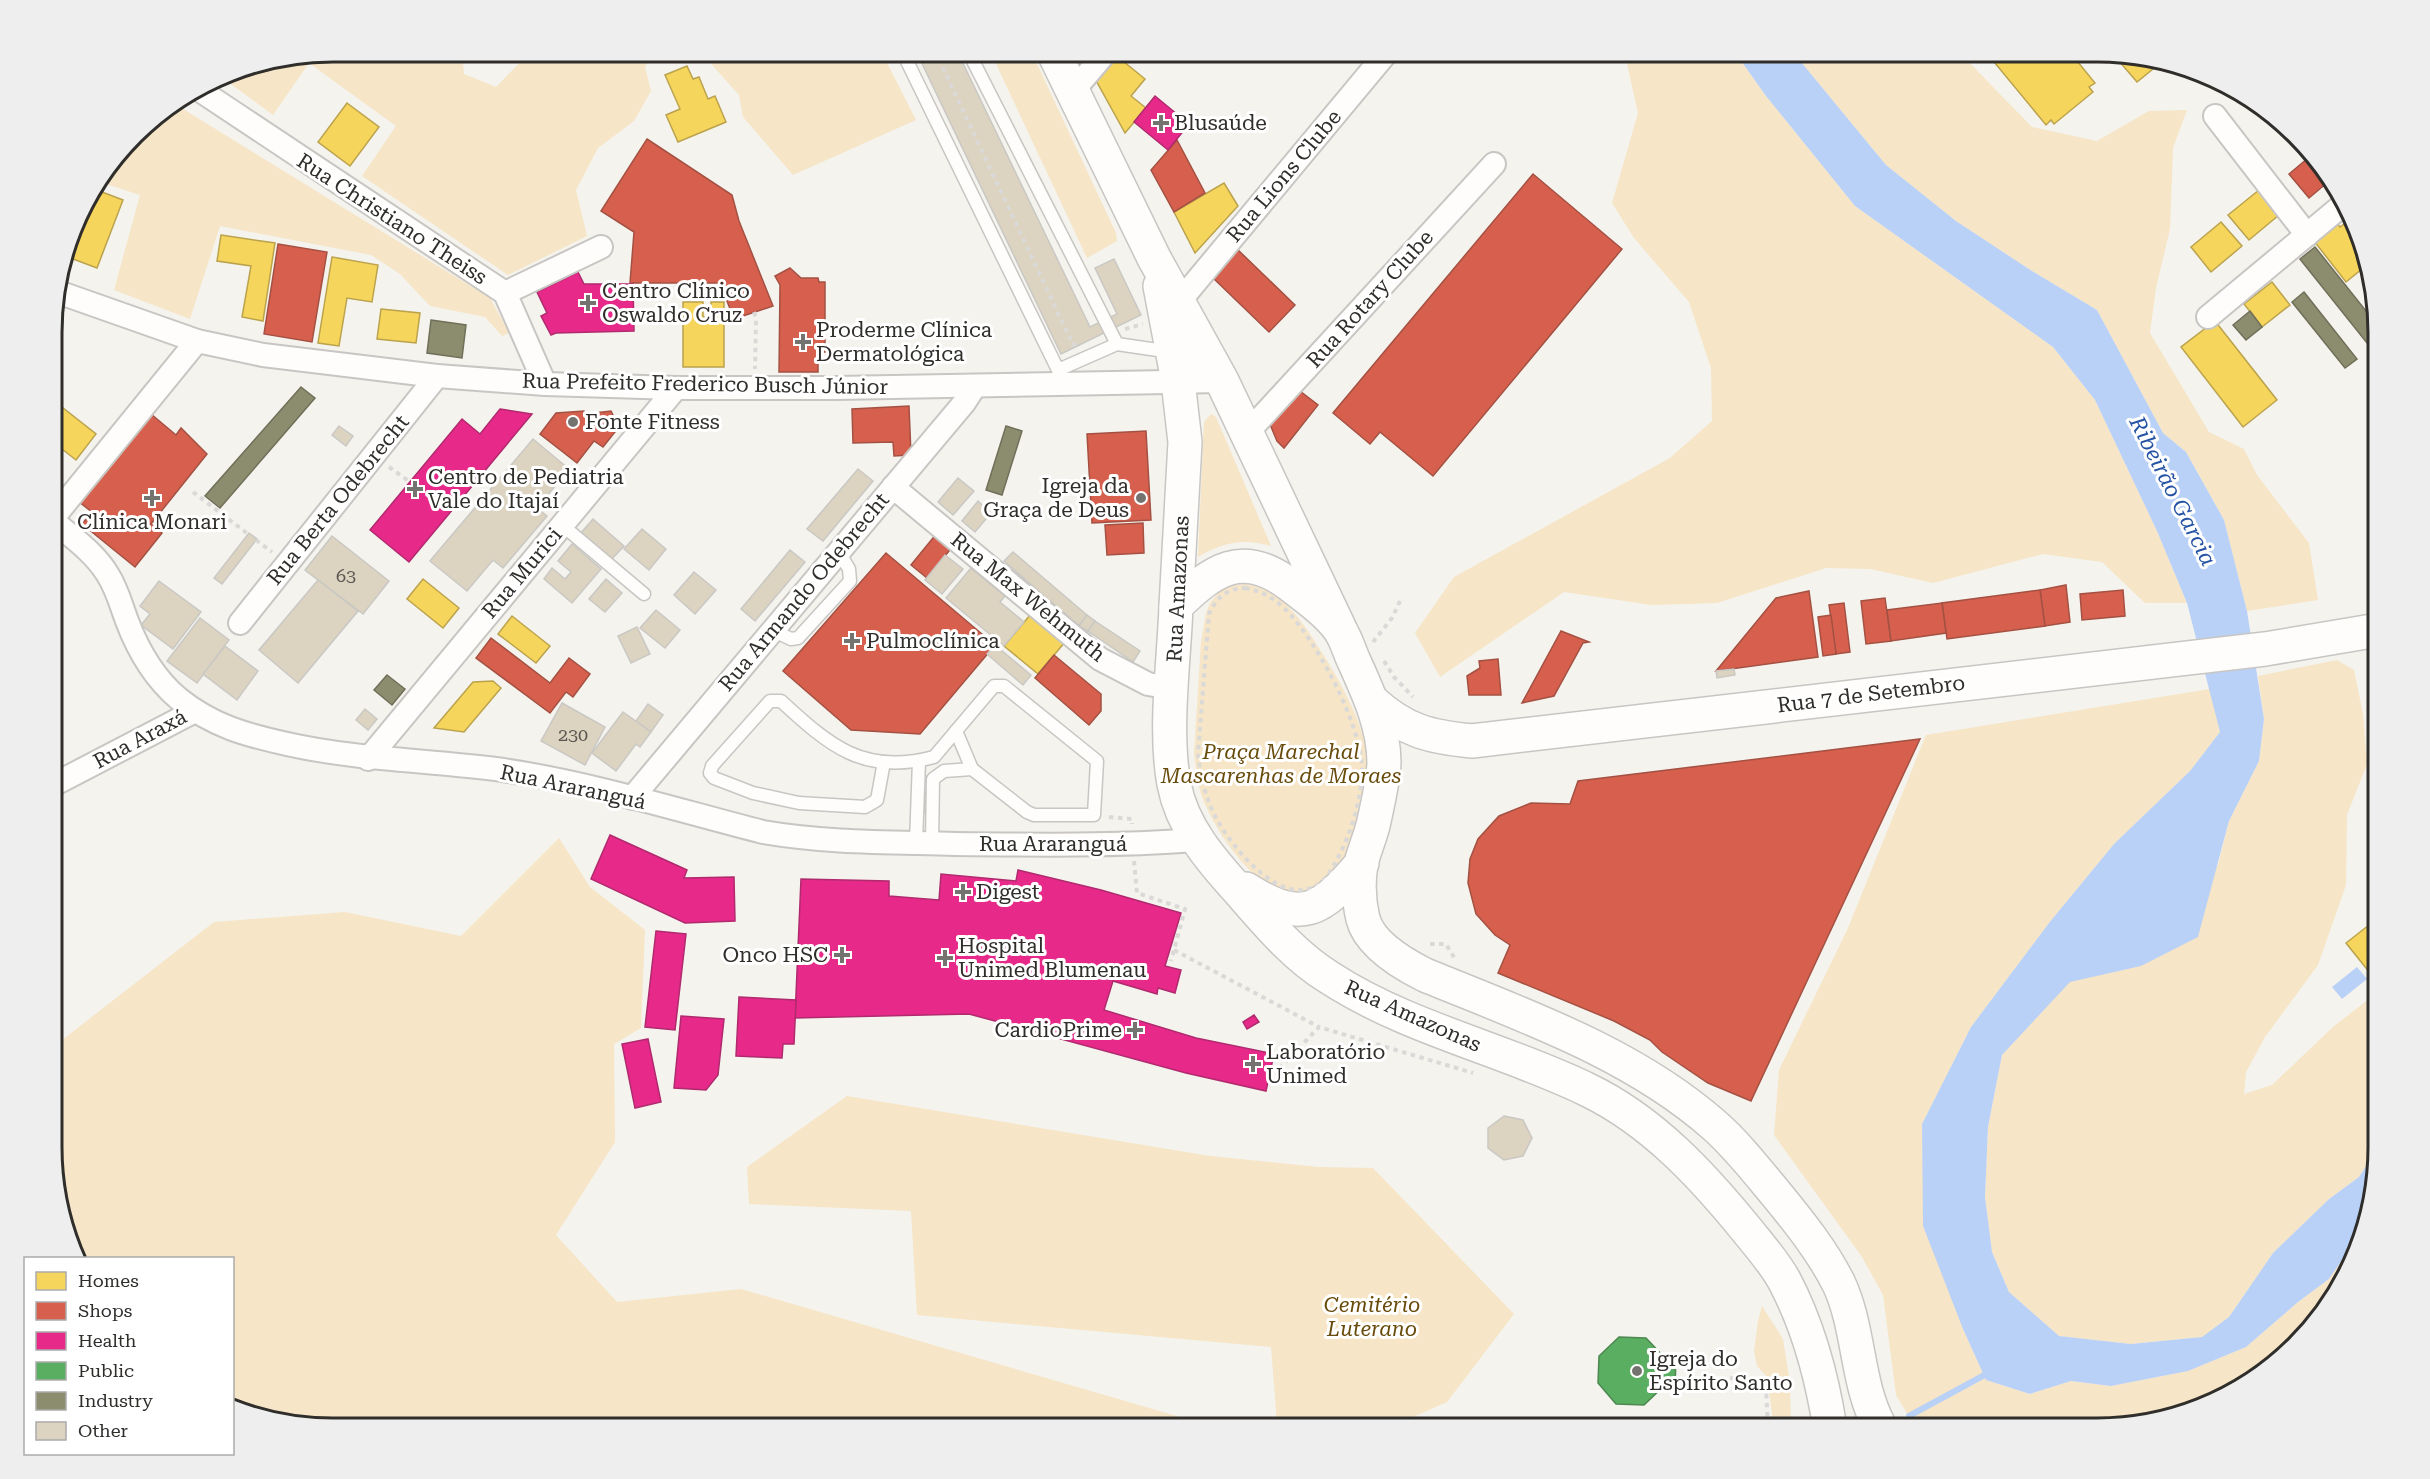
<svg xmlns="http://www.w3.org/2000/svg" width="2430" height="1479" font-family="'Roboto Serif',serif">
	<rect width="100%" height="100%" fill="#f5f3ee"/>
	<g fill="#f6e5c6">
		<polygon points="333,51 462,51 464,74 496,87 531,51 652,51 645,67 651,91 634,121 598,148 576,190 587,236 508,275 362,176 396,126 309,63 273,115 220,76 225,72"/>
		<polygon points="706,51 881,51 916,120 793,175 743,117 739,95 713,66"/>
		<polygon points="990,51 1031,51 1116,233 1117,241 1087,258"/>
		<polygon points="1624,51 1734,51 1766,96 1855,206 2053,347 2095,400 2157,531 2187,603 2145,603 2102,562 2043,554 1933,583 1870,569 1826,568 1717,603 1652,605 1564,592 1440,677 1415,633 1454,577 1670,458 1712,421 1711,368 1689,302 1634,238 1612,203 1638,113"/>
		<polygon points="1792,51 1958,51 2032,127 2097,141 2149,111 2187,110 2173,148 2170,229 2156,288 2150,333 2209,432 2244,449 2257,475 2309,543 2318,600 2247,611 2224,520 2186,452 2163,433 2097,310 2032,271 1956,221 1886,165"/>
		<polygon points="175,104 490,298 509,333 502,336 485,317 430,306 400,274 371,255 220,226 190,319 114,290 140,195 100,182 147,121"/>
		<path d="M 1211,414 L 1216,417 L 1271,546 C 1243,538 1223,542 1198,557 L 1204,422 Z"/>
		<path d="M 1245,584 C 1284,590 1303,623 1323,654 C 1338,678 1360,717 1365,745 C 1371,774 1354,853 1333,875 C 1329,879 1323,882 1318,886 C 1315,888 1311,892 1307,893 C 1261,904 1214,831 1201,794 C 1197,781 1196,767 1194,754 L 1201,642 L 1206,613 L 1210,603 L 1220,591 L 1234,585 Z"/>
		<polygon points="2337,660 2354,670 2363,714 2367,764 2347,815 2346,885 2318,965 2265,1037 2246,1072 2244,1094 2272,1085 2333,1027 2378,992 2378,1148 2359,1177 2329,1199 2273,1253 2229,1317 2202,1337 2131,1344 2059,1336 2009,1292 1992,1252 1985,1197 1988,1127 2002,1055 2070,981 2141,966 2218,865 2229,821 2259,761 2264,719 2258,676"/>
		<polygon points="2210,689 2220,732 2190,771 2114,844 2049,923 1971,1027 1922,1124 1963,1329 1986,1380 2030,1394 2071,1381 2111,1386 2188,1371 2246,1347 2298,1302 2329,1279 2355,1241 2341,1287 2296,1346 2238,1390 2115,1427 1915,1427 1896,1395 1883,1295 1862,1257 1774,1135 1779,1070 1848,928 1926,735"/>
		<polygon points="559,838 590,887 645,930 641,1028 614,1044 615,1142 556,1235 617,1302 741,1289 1218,1428 332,1428 259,1418 233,1407 232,1258 82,1258 53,1183 53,1047 214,922 345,912 461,936"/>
		<polygon points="847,1096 1210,1156 1318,1167 1373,1168 1514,1314 1447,1402 1388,1428 1313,1428 1277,1423 1271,1347 917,1315 911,1211 749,1204 747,1167"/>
		<polygon points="1762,1306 1783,1339 1790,1383 1791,1428 1774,1428 1767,1377 1757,1366 1754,1351 1758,1321"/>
	</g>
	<g fill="#bad1f7">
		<polygon points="1734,51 1792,51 1886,165 1956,221 2032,271 2097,310 2163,433 2186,452 2224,520 2247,611 2264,719 2259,761 2229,821 2198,937 2141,966 2070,982 2002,1055 1988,1127 1985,1197 1992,1252 2009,1292 2059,1336 2131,1344 2202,1337 2229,1317 2273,1253 2329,1199 2359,1177 2378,1148 2378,1164 2355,1241 2329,1279 2298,1302 2246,1347 2188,1371 2111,1386 2071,1381 2030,1394 1986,1380 1963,1329 1923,1226 1922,1124 1971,1027 2049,923 2114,844 2190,771 2220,732 2187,603 2157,531 2095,400 2053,347 1855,206 1766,96"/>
		<polygon points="2357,967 2367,979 2342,999 2332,987"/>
	</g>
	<g fill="#f6d55c" stroke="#bba34d" stroke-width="1.5">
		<polygon points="1985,51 2069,51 2095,83 2089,87 2093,92 2054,124 2051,120 2046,125"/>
		<polygon points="1112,52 1145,79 1131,96 1146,108 1125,133 1093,75"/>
		<polygon points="2112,53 2164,60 2137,82"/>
		<polygon points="687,66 693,79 699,77 708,99 715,96 726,122 678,142 666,115 680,109 665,75"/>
		<polygon points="347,103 379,127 350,166 318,142"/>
		<polygon points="1224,183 1238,206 1195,253 1174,212"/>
		<polygon points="94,189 123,200 97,268 65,256 82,206"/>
		<polygon points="2259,190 2279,215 2249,240 2228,215"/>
		<polygon points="2348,221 2364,242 2367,256 2365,258 2368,264 2346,282 2314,241 2337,223 2340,227"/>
		<polygon points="2221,222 2242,246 2211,272 2191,247"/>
		<polygon points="221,235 275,243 263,321 242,317 251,266 217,261"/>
		<polygon points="332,257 378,265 372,302 347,298 339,346 318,343"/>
		<polygon points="2272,282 2290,305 2262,327 2244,304"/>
		<polygon points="2373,288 2377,308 2366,294"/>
		<polygon points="683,302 703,302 703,317 711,317 711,302 724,302 724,367 683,367"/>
		<polygon points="381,309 420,313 416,343 377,339"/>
		<polygon points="2215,321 2277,400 2243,427 2181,347"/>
		<polygon points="53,400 96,434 76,460 53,442"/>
		<polygon points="423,579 459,608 443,628 407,599"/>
		<polygon points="1031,614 1065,642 1038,674 1004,646"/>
		<polygon points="512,616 550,646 536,663 498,634"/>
		<polygon points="493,681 501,688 464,732 434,728 473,682"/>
		<polygon points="2378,918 2378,975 2374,978 2346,943"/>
	</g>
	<g fill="#d6604d" stroke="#a45143" stroke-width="1.5">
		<polygon points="647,139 732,195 739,221 773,306 734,319 720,283 630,283 634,232 601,211"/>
		<polygon points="1177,140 1205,193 1174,212 1151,170"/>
		<polygon points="2308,158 2328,182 2309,198 2289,174"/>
		<polygon points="1533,174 1622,249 1433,476 1380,432 1370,444 1333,413"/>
		<polygon points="278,244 327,252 312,342 264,334"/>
		<polygon points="1237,249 1295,305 1269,332 1211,276"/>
		<polygon points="790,268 801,278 818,278 819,282 825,282 825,352 818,352 818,372 779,372 780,285 775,276"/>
		<polygon points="1296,388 1318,405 1284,448 1277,441 1269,422"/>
		<polygon points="909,406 911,455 894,456 893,442 853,443 852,409"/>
		<polygon points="584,411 585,414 611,411 619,427 603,447 594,441 577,463 540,434 556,413"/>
		<polygon points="151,414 176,435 181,428 207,454 151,524 162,533 135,567 82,524 92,512 79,502"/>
		<polygon points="1146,431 1151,520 1092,523 1087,434"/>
		<polygon points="1143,523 1144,553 1107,555 1105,525"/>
		<polygon points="937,533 953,546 927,578 911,565"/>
		<polygon points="886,553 995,645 920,734 851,730 783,671"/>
		<polygon points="2066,585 2070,622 2045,626 2040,590"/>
		<polygon points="2040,590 2045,626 1947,639 1942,603"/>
		<polygon points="2123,590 2125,616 2082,620 2080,594"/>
		<polygon points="1809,591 1818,657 1716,671 1776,598"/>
		<polygon points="1885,598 1891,641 1866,644 1861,601"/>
		<polygon points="1844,603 1850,652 1836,654 1829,605"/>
		<polygon points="1942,603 1946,633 1891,641 1887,610"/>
		<polygon points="1831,615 1836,654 1823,656 1818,617"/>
		<polygon points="1561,631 1589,642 1583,643 1554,696 1522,703"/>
		<polygon points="491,638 550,683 569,658 590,674 573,697 566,692 550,713 476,658"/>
		<polygon points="1054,655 1101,694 1101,711 1089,725 1035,678"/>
		<polygon points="1498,659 1501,695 1469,695 1467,676 1480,668 1479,661"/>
		<polygon points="1920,739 1751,1101 1708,1083 1662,1052 1650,1040 1614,1021 1498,973 1510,945 1495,935 1476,914 1468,883 1470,859 1478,839 1499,816 1531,803 1570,804 1578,781"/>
	</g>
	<g fill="#e7298a" stroke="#b02a6e" stroke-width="1.5">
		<polygon points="1155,96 1189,124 1168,150 1134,122"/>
		<polygon points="578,272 584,284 633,284 634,331 556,333 551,335 541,316 547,313 537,292"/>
		<polygon points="500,409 532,414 409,562 370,530 462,419 480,434"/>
		<polygon points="610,835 687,870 684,878 734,877 735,921 685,923 591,879"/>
		<polygon points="1018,870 1101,890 1181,913 1165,966 1181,970 1175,993 1158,988 1157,994 1113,981 1104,1010 1196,1038 1274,1054 1266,1091 1186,1073 969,1014 795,1018 801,879 889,881 889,896 939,900 941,874 1016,881"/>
		<polygon points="656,931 686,934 675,1030 645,1027"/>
		<polygon points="739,997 796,1000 794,1044 783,1044 782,1058 736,1056"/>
		<polygon points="1254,1015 1259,1022 1247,1029 1243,1022"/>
		<polygon points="681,1016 724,1019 718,1075 706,1090 674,1088"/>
		<polygon points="648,1039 661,1102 635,1108 622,1044"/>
	</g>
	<polygon fill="#5aae61" stroke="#4d8851" stroke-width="1.5" points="1619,1337 1646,1338 1665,1358 1676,1358 1675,1386 1664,1386 1644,1405 1616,1404 1598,1383 1599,1356"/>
	<g fill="#8c8c6e" stroke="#70705a" stroke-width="1.5">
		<polygon points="2315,247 2378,326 2378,342 2371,348 2300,259"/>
		<polygon points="2304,292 2357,359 2345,368 2292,302"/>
		<polygon points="2250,311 2262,327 2246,340 2233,325"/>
		<polygon points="431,320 466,325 462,358 427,353"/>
		<polygon points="301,387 315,398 220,508 205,496"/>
		<polygon points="1006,426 1022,431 1002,495 986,490"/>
		<polygon points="387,675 405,689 392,705 374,690"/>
	</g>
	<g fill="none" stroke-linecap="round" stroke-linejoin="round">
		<polyline stroke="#bad1f7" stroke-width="6" points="1909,1416 1990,1372"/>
	</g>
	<g fill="#dcd3c1" stroke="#cac8c4" stroke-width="1.5">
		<polygon points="916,51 957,51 1090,327 1117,314 1095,268 1114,259 1141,315 1061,354"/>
		<polygon points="339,426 353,436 346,446 332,435"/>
		<polygon points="533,439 569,469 537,508 547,516 503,568 493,560 467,591 430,561"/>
		<polygon points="858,469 873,481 823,541 807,529"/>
		<polygon points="958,478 974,491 953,515 938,502"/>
		<polygon points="978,501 991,513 975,532 962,521"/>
		<polygon points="593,519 624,546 611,560 580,534"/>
		<polygon points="642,529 666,549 649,570 624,549"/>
		<polygon points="249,533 257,539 222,584 214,578"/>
		<polygon points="332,536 389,581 363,614 305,570"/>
		<polygon points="572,544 601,569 572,603 544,579 552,568 565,579 571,572 558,561"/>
		<polygon points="790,550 805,562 755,621 741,609"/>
		<polygon points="1013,552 1087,615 1079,626 1004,561"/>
		<polygon points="945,555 963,569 942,594 925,580"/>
		<polygon points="971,568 1005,596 1000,602 1024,622 1004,646 946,598"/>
		<polygon points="694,572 716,590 695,614 674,595"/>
		<polygon points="606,579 622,593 605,612 589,599"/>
		<polygon points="318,580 358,611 298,683 259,650"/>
		<polygon points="159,581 201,612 173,649 141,625 150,614 140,606"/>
		<polygon points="656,610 680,630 665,648 640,628"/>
		<polygon points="1087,615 1095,621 1088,631 1079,626"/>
		<polygon points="200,618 229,640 197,683 167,661"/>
		<polygon points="1095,621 1140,651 1133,662 1088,631"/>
		<polygon points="637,627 650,654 631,663 618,636"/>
		<polygon points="995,645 1031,675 1023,685 987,654"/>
		<polygon points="225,646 258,671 237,700 203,674"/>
		<polygon points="1734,669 1735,675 1717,678 1716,671"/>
		<polygon points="562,703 605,727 585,765 541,741"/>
		<polygon points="648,704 663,715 651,732 636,721"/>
		<polygon points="365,709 377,719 368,730 356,720"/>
		<polygon points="623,712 651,732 640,747 636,744 616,771 592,753"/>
		<rect x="920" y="792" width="10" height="21"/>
		<polygon points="1504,1116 1523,1120 1532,1138 1523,1156 1504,1160 1488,1148 1488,1128"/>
	</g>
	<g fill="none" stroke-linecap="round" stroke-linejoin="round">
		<g stroke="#c8c6c3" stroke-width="15">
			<g id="service">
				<polyline points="902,51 1058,370 1117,344 1171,352 1208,373"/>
				<polyline points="968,51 1117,344"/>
				<polyline points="562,525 644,594"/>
				<polyline points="772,630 791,639 798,638 850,581 849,569 839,552"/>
				<polyline points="956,731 972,769"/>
				<path d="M 884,762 L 877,800 L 865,807 L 799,803 L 753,793 L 714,778 L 710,773 L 712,766 L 770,701 L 781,701 C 829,745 863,776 934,757 L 994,686 L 1004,686 L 1097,761 L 1094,815 L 1034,815 L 1027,812 L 972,769 L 944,771 L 933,779 L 932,843"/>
				<polyline points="916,843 919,761"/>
			</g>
		</g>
		<g stroke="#c8c6c3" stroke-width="26">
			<g id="minor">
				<polyline points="198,89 505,293 545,384"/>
				<polyline points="1073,91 1107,51"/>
				<polyline points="2215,116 2307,235"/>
				<polyline points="55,291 197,341 263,355 437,376 545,384 676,388 836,388 1222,381"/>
				<polyline points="505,293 601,247"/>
				<polyline points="1179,302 1388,51"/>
				<polyline points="2208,317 2345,203"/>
				<polyline points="1247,433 1494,164"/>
				<polyline points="893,487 1100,659 1148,684 1172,688"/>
				<polyline points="53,518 197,341"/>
				<path d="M 53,521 C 72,537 95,553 108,575 C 117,589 121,605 127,621 C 138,650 155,679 179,699 C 213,726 246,735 287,744 C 358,760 430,760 503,770 C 591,783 677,810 763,832 C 827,843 891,842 955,844 C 1036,845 1116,846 1197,840"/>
				<polyline points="240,623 437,376"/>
				<polyline points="368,759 676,388"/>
				<polyline points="53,785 195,711"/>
				<polyline points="632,798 964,403 975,386"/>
			</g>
		</g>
		<g stroke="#c8c6c3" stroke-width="36">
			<g id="secondary">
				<polyline points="1053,51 1154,258 1222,381 1339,627"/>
				<polyline points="1160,286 1178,381 1185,442 1176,606"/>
			</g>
		</g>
		<g stroke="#c8c6c3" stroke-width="36">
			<g id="primary">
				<path d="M 1373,702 C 1405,731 1430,737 1472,741 L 2265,649 L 2378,630"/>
				<path d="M 1246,889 C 1303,925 1321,911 1362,863"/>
				<path d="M 1830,1428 C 1822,1377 1808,1325 1784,1280 C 1774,1262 1759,1245 1746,1229 C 1702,1175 1652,1121 1588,1090 C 1504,1049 1409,1029 1330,978 C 1294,956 1266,922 1239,891 C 1211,860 1182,827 1174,784 C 1164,730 1174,662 1176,606 C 1212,571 1242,548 1290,585 C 1307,598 1328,613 1340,630 C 1346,639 1349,650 1353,659 C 1368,692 1384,726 1384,763 C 1383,782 1378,802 1374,821 C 1371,836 1364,850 1361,864 C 1358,882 1359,902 1363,919 C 1370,945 1403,964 1425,975 C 1525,1016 1632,1053 1714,1125 C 1737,1145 1757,1171 1777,1195 C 1800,1223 1823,1252 1839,1284 C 1860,1329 1856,1384 1880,1427"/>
			</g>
		</g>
		<g stroke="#dad9d7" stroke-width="4" stroke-dasharray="4.5 4.5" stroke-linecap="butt">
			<polyline points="935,51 1073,345 1077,343"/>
			<polyline points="754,312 756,318 755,369"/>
			<polyline points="1125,329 1143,324"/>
			<polyline points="389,467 410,482"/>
			<polyline points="193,492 248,534"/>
			<polyline points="256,540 272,552"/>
			<path d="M 1245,588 C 1261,591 1273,597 1285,609 C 1316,639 1361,724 1362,768 C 1362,804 1347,847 1327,876 C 1290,921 1231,847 1215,816 C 1205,796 1200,775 1198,753 L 1209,614 C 1217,597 1226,589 1245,588 Z"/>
			<polyline points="1373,642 1392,618 1400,601"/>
			<polyline points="1384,661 1394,677 1413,697"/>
			<polyline points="1109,817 1132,819 1132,824"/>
			<polyline points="1134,861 1137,893 1185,909 1171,961"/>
			<polyline points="1430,944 1446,944 1455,959"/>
			<polyline points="1174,950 1319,1027"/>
			<polyline points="1271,1067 1279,1069 1319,1027 1473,1073"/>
			<polyline points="1730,1378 1759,1381 1766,1388 1768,1428"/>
		</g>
		<use href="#service" stroke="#fefdfc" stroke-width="12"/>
		<use href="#minor" stroke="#fefdfc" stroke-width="22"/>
		<use href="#secondary" stroke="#fefdfc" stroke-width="33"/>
		<use href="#primary" stroke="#fefdfc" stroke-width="33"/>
	</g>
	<g fill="#75736f" stroke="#fff" stroke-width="2">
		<path d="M1158 114h6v6h6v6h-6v6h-6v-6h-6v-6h6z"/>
		<path d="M585 294h6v6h6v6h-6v6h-6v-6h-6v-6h6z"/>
		<path d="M800 333h6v6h6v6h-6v6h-6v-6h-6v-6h6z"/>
		<circle cx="573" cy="422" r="6"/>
		<path d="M412 480h6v6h6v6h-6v6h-6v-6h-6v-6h6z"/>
		<path d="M149 489h6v6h6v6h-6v6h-6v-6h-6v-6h6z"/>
		<circle cx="1141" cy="498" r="6"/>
		<path d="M849 632h6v6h6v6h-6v6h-6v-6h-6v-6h6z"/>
		<path d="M960 883h6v6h6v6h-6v6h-6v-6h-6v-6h6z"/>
		<path d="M839 946h6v6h6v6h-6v6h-6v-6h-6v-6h6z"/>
		<path d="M942 949h6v6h6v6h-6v6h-6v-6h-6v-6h6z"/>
		<path d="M1132 1021h6v6h6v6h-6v6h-6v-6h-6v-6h6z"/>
		<path d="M1250 1055h6v6h6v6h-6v6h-6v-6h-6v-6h6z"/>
		<circle cx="1637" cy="1371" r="6"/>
	</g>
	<g text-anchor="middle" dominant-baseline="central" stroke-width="6" stroke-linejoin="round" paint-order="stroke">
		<g font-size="18" fill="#5b5750">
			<text x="346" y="575">63</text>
			<text x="573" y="734">230</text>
		</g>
		<g font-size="21" fill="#302e2b" stroke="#fff" text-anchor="start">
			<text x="1174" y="123">Blusaúde</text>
			<text x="602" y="291">Centro Clínico<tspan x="602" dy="24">Oswaldo Cruz</tspan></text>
			<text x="816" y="330">Proderme Clínica<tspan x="816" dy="24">Dermatológica</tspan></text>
			<text x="585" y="422">Fonte Fitness</text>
			<text x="428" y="477">Centro de Pediatria<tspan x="428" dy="24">Vale do Itajaí</tspan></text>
			<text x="1129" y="486" text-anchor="end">Igreja da<tspan x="1129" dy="24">Graça de Deus</tspan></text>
			<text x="152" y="522" text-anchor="middle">Clínica Monari</text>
			<text x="866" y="641">Pulmoclínica</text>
			<text x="976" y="892">Digest</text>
			<text x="958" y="946">Hospital<tspan x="958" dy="24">Unimed Blumenau</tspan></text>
			<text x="828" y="955" text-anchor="end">Onco HSC</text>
			<text x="1122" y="1030" text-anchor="end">CardioPrime</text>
			<text x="1266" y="1052">Laboratório<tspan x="1266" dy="24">Unimed</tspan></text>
			<text x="1649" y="1359">Igreja do<tspan x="1649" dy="24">Espírito Santo</tspan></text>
		</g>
		<g font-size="21" fill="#302e2b" stroke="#fff">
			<text transform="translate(1284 176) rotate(-50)">Rua Lions Clube</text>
			<text transform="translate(392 219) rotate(33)">Rua Christiano Theiss</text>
			<text transform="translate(1370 299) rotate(-48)">Rua Rotary Clube</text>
			<text transform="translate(705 384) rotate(1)">Rua Prefeito Frederico Busch Júnior</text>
			<text transform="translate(338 500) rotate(-51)">Rua Berta Odebrecht</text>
			<text transform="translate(522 573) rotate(-50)">Rua Murici</text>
			<text transform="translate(1178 589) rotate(-87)">Rua Amazonas</text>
			<text transform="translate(804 592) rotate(-50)">Rua Armando Odebrecht</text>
			<text transform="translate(1028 597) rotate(39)">Rua Max Wehmuth</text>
			<text transform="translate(1871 694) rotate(-7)">Rua 7 de Setembro</text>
			<text transform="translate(140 739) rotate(-28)">Rua Araxá</text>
			<text transform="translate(573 787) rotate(12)">Rua Araranguá</text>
			<text x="1053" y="844">Rua Araranguá</text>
			<text transform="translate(1413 1016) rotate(24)">Rua Amazonas</text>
		</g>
		<g font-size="21" font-style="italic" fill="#694c0c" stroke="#fff">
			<text x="1281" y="752">Praça Marechal<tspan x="1281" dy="24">Mascarenhas de Moraes</tspan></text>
			<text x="1372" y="1305">Cemitério<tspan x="1372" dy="24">Luterano</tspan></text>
		</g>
		<g font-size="22" font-style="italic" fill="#2553a4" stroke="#fff">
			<text transform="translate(2173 491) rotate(63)">Ribeirão Garcia</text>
		</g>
	</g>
	<path d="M0 0H2430V1479H0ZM333 62H2097A271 271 0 0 1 2368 333V1147A271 271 0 0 1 2097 1418H333A271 271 0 0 1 62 1147V333A271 271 0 0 1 333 62Z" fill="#eee" fill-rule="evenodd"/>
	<path fill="none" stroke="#302e2b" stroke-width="3" d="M333 62H2097A271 271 0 0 1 2368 333V1147A271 271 0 0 1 2097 1418H333A271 271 0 0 1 62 1147V333A271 271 0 0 1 333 62Z"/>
	<rect x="24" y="1257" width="210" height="198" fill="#ffffff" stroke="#acabaa" stroke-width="1.5"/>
	<rect x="36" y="1272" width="30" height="18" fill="#f6d55c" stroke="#acabaa" stroke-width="1.5"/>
	<text x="78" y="1287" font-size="18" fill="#302e2b">Homes</text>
	<rect x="36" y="1302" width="30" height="18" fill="#d6604d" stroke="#acabaa" stroke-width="1.5"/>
	<text x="78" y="1317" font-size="18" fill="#302e2b">Shops</text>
	<rect x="36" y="1332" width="30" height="18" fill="#e7298a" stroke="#acabaa" stroke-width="1.5"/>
	<text x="78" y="1347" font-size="18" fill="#302e2b">Health</text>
	<rect x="36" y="1362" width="30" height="18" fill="#5aae61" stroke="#acabaa" stroke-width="1.5"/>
	<text x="78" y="1377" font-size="18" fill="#302e2b">Public</text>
	<rect x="36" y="1392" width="30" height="18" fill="#8c8c6e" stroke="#acabaa" stroke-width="1.5"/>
	<text x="78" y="1407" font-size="18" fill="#302e2b">Industry</text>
	<rect x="36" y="1422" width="30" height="18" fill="#dcd3c1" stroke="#acabaa" stroke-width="1.5"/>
	<text x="78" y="1437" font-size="18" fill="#302e2b">Other</text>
</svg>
